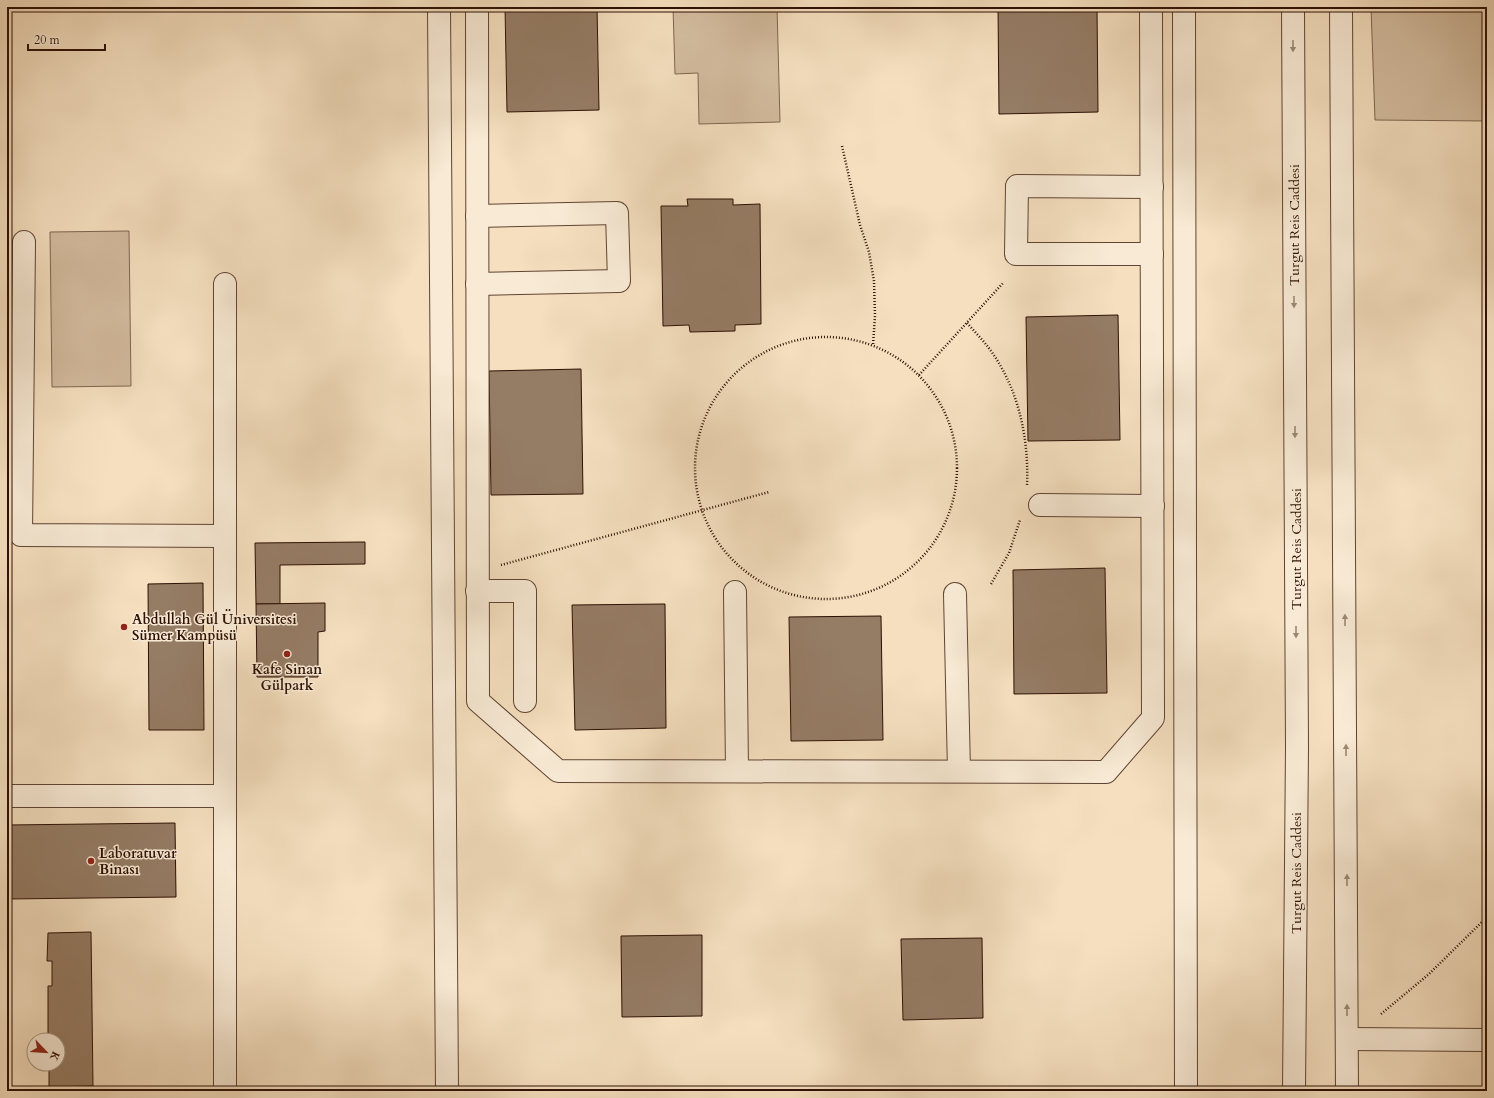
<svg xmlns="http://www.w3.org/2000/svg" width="1494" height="1098" font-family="Cardo,serif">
	<rect width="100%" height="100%" fill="#f5dfbf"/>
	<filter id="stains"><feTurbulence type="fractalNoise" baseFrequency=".005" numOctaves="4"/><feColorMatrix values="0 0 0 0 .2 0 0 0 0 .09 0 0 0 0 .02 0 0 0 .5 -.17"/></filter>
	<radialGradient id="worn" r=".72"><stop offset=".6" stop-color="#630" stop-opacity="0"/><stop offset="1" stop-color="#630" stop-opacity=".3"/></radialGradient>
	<g fill="#d3bc9f" stroke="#806652">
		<polygon points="673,7 777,7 780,122 699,124 698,73 675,74"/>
		<polygon points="1371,7 1487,7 1487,121 1375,120"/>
		<polygon points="129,231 131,386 52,387 50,232"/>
	</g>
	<g fill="#957c65" stroke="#2e1004">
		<polygon points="505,7 597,7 599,110 507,112"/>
		<polygon points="998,7 1097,7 1098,112 999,114"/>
		<polygon points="687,199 733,199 733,205 760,204 761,324 735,325 735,331 690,332 689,325 663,326 661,206 688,206"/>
		<polygon points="1118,315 1120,440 1028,441 1026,317"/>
		<polygon points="581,369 583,494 491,495 489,371"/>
		<polygon points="365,542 365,564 280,565 280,604 256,604 255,543"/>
		<polygon points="1105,568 1107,693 1014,694 1013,570"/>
		<polygon points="203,583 204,730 149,730 148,584"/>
		<polygon points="325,603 325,631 318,632 318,677 257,677 256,604"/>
		<polygon points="665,604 666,728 575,730 572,605"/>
		<polygon points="881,616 883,740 791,741 789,617"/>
		<polygon points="175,823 176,897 7,899 7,825"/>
		<polygon points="91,932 93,1086 49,1087 49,1064 58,1064 58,1040 53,1040 53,1037 48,1037 48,986 52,986 52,961 47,961 48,933"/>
		<polygon points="702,935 702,1016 622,1017 621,936"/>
		<polygon points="982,938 983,1018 903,1020 901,939"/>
	</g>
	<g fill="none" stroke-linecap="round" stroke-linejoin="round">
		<g stroke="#604433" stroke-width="24">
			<g id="minor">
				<polyline points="439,7 447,1091"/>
				<polyline points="477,7 478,701 558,771 1106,772 1153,718 1151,7"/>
				<polyline points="1184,7 1186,1091"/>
				<polyline points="1152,187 1017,186 1016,254 1152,254"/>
				<polyline points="477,216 617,213 619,281 477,284"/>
				<polyline points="24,242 21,535 225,536"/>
				<polyline points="1040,505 1153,506"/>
				<polyline points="477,591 525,591 525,701"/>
				<polyline points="735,592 737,771"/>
				<polyline points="955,594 959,771"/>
				<polyline points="7,796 225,796"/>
				<polyline points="1347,1039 1487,1040"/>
				<polyline points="225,1091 225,284"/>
			</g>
		</g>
		<g stroke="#604433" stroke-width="24">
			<g id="tertiary">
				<polyline points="1293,7 1297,747 1294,1091"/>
				<polyline points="1341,7 1347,1091"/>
			</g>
		</g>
		<g stroke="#2e1004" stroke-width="2.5" stroke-dasharray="1 2" stroke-linecap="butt">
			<polyline points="842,146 860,225 869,252 874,281 875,316 873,345"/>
			<path d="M 967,323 C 975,332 984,341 991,351 C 1019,390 1029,439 1027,486"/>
			<circle cx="826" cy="468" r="131"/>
			<polyline points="919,375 1004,282"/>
			<polyline points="501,565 769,492"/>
			<polyline points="991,584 1009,553 1020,520"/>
			<polyline points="1381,1014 1429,974 1487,917"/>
		</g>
		<use href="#minor" stroke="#f8ead5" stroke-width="22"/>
		<use href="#tertiary" stroke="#f8ead5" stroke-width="22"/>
	</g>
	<defs><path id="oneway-solid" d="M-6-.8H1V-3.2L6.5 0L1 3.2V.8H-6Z"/></defs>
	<g fill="#9d8877">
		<use href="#oneway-solid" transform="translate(1293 46) rotate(90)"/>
		<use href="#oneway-solid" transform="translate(1294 302) rotate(90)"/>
		<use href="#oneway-solid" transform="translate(1295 432) rotate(90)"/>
		<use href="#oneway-solid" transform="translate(1345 620) rotate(-90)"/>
		<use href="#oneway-solid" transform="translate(1296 632) rotate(90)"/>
		<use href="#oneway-solid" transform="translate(1346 750) rotate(-90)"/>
		<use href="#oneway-solid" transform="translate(1347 880) rotate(-90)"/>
		<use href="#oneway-solid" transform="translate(1347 1010) rotate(-90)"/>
	</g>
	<g fill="#8f2418" stroke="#f8ead5" stroke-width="1.5">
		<circle cx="124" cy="627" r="4"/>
		<circle cx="287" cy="654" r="4"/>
		<circle cx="91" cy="861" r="4"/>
	</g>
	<g text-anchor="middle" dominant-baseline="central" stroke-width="3" stroke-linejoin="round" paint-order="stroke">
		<g font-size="14" fill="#2e1004" stroke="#f8ead5">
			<text transform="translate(1294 225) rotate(-90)">Turgut Reis Caddesi</text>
			<text transform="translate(1296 549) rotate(-90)">Turgut Reis Caddesi</text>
			<text transform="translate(1296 873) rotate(-90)">Turgut Reis Caddesi</text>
		</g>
		<g font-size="14" font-weight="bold" fill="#2e1004" stroke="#f8ead5" text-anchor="start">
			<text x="132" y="619">Abdullah Gül Üniversitesi<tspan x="132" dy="16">Sümer Kampüsü</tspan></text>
			<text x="287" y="669" text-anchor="middle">Kafe Sinan<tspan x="287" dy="16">Gülpark</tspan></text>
			<text x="99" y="853">Laboratuvar<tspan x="99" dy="16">Binası</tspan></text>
		</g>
	</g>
	<rect width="1494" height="1098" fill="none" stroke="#f5dfbf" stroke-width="24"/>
	<rect x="8" y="8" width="1478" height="1082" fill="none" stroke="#2e1004" stroke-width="2"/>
	<rect x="12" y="12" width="1470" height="1074" fill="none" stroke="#2e1004"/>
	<g transform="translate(46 1052) rotate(115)"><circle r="19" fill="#f8ead5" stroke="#a79381"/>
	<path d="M0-3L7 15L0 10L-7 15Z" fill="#8f2418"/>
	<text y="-6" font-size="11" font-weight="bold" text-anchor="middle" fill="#2e1004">K</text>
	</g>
	<path d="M28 44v6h77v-6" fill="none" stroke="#2e1004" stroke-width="2"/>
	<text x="34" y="44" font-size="12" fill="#2e1004" stroke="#f8ead5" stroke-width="3" paint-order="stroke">20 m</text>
	<rect width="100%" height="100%" filter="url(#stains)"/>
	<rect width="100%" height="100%" fill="url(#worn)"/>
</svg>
